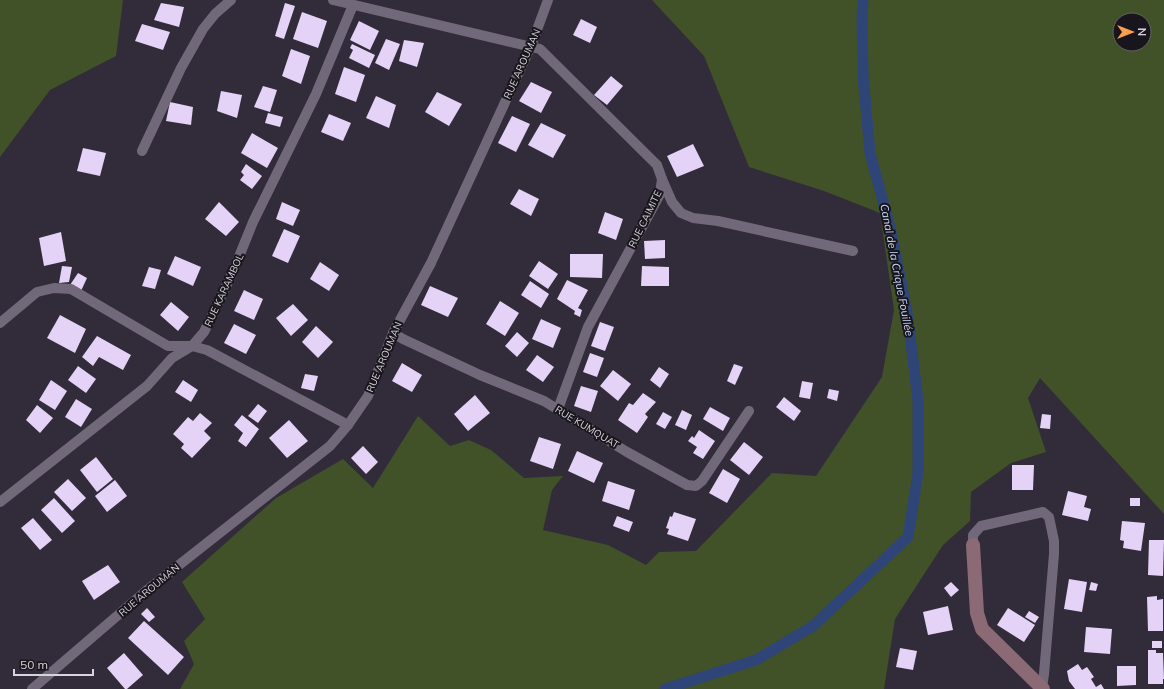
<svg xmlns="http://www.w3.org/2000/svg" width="1164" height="689" font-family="Mulish,sans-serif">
	<rect width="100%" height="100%" fill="#322b39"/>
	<g fill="#415229" fill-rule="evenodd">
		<polygon points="0,0 123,0 116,56 50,90 0,157"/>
		<path d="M 652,0 L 1164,0 L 1164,514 L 1040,378 L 1028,398 L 1046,452 L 1011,463 L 971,492 L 970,521 L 943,545 L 895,619 L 884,689 L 180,689 L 194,664 L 184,641 L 205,619 L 182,582 L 276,498 L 343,459 L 373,488 L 418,416 L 450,446 L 469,440 L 491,450 L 524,478 L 563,476 L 552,490 L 543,530 L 608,545 L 646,565 L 659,552 L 696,551 L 772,473 L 816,476 L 882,377 L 894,310 L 880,213 L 824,191 L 749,167 L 704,56 ZM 1120,20 L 1144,20 L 1144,44 L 1120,44 Z"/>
	</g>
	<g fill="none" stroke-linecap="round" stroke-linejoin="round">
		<polyline stroke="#2f4577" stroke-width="11" points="665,689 756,660 813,626 908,537 918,473 918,400 907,312 891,231 870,153 863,75 862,20 863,0"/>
	</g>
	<g fill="#e4d2f7">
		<polygon points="161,3 184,7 179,27 154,20"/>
		<polygon points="285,3 295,6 284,39 275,36"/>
		<polygon points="302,12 327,21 318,48 293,39"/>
		<polygon points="581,19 597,27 590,43 573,35"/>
		<polygon points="359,21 379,31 370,50 350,40"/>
		<polygon points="142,24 170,32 163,50 135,41"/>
		<polygon points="386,39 400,44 389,70 375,63"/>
		<polygon points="404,40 424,43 417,67 399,61"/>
		<polygon points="352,44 375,55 369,68 349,58 353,50 350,48"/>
		<polygon points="291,49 310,56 301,84 282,76"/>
		<polygon points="344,67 365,75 356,102 335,94"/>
		<polygon points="611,76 623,86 607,105 594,95"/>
		<polygon points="531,82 552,92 541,113 519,101"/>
		<polygon points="263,86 277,90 270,112 254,107"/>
		<polygon points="221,91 242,95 237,118 217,111"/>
		<polygon points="437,92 462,104 449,126 425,112"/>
		<polygon points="376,96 396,105 389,128 366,118"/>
		<polygon points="170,102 193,107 191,125 166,121"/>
		<polygon points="268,113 283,117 280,127 265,123"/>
		<polygon points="329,114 351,123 343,141 321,132"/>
		<polygon points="512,116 530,124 516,152 498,143"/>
		<polygon points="541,123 566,135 553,158 528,145"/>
		<polygon points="252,133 278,148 267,168 241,153"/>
		<polygon points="693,144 704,166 677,177 667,156"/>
		<polygon points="83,148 106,153 100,176 77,171"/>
		<polygon points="246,164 262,176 252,189 240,180 244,175 241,172"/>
		<polygon points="519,189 539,199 531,216 510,204"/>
		<polygon points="219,202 239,222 226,236 205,219"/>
		<polygon points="282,202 300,210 293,226 276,219"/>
		<polygon points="605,212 623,219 616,240 598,233"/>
		<polygon points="284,229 300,236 288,263 272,256"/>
		<polygon points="61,232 66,261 44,266 39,238"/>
		<polygon points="665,240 665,258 645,259 644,241"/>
		<polygon points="570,254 603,254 602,278 570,277"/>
		<polygon points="175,256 201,267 193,286 167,274"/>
		<polygon points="539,261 558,274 548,289 529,276"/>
		<polygon points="320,262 339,275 329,291 310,279"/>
		<polygon points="62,266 72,267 69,282 59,283"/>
		<polygon points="642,266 669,267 669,286 641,286"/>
		<polygon points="149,267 161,270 155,289 142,286"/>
		<polygon points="78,273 87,278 81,291 70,285"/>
		<polygon points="567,280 588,290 578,308 582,310 580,317 574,314 575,311 557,299"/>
		<polygon points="530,281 549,294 541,308 521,295"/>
		<polygon points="430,286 458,298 448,317 421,305"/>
		<polygon points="244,290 263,299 254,320 234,311"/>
		<polygon points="500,301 519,313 505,336 486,324"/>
		<polygon points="171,302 189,317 178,331 160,315"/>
		<polygon points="293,304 308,320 291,336 276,318"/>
		<polygon points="60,315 86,329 75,353 47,338"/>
		<polygon points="541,319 561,328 553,348 532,339"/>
		<polygon points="600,322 614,327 605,351 591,346"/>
		<polygon points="234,324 256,335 246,354 224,343"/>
		<polygon points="316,326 333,342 318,358 302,342"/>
		<polygon points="517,332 529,343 517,357 505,346"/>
		<polygon points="97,336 131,355 123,370 99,357 93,366 82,357"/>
		<polygon points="590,353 604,358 597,377 583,372"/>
		<polygon points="537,355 554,367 543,382 526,370"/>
		<polygon points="402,363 422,375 412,392 392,381"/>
		<polygon points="734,364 743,367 735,385 727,381"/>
		<polygon points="78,366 96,379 86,393 68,380"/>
		<polygon points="659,367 669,374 660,388 650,380"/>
		<polygon points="613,370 631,384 618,401 600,386"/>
		<polygon points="305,374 318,376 314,391 301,388"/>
		<polygon points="51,380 67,391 55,410 39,400"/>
		<polygon points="183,380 198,390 191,402 175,392"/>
		<polygon points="802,381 813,383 810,399 799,397"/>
		<polygon points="581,386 598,391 591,412 574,406"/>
		<polygon points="829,389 839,391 837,401 827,398"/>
		<polygon points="643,393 656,402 645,414 648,417 637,433 618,420 629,403 633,405"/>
		<polygon points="475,395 490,413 468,431 454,414"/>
		<polygon points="784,397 801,411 794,421 776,407"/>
		<polygon points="76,399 92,409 81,427 65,417"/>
		<polygon points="258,404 267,411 258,423 248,416"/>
		<polygon points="37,405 53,418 40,433 26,420"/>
		<polygon points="710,407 730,418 723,431 703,419"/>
		<polygon points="682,410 692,415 686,430 675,425"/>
		<polygon points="663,412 672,417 665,429 656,424"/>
		<polygon points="200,413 212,423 204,431 211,438 192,458 181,448 184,444 173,434 188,417 193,421"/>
		<polygon points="1042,414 1051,415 1050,429 1040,428"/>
		<polygon points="242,415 259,429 246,447 238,441 243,433 234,425"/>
		<polygon points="289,420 308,441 287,458 269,438"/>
		<polygon points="699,430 715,441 703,459 693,453 697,447 688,441 692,436 694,438"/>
		<polygon points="539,437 561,444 553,469 530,461"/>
		<polygon points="744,442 763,457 749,475 730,460"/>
		<polygon points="363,446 378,462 366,474 351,458"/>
		<polygon points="577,451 603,463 594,483 568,471"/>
		<polygon points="96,457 113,479 97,492 80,470"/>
		<polygon points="1012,465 1034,465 1033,490 1012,490"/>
		<polygon points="723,469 740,479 727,503 709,493"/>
		<polygon points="68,479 86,498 72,511 54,492"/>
		<polygon points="115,480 127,496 107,512 95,496"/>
		<polygon points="608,481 635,490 629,510 602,501"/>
		<polygon points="1068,491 1087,496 1084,507 1091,509 1088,521 1062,515"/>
		<polygon points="54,498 75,521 62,533 41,510"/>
		<rect x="1130" y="498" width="10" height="8"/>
		<polygon points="674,512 696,519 688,541 667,534 669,529 666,528 670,516 672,517"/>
		<polygon points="617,516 633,522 629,532 613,526"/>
		<polygon points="33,518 52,540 40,550 21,528"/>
		<polygon points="1122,521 1145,523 1141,551 1123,548 1124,541 1120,540"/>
		<polygon points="1149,540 1164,540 1163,576 1148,575"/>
		<polygon points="108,565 120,582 94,600 82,581"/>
		<polygon points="1069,579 1087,582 1082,612 1064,609"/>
		<polygon points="951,582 959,590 951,597 944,588"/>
		<polygon points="1091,582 1098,584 1096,591 1089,590"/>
		<polygon points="1157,596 1157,600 1163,599 1163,631 1148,631 1147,597"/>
		<polygon points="948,606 953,630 928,635 923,612"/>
		<polygon points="147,608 155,617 149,622 141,614"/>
		<polygon points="1008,608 1035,625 1024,642 997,625"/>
		<polygon points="1029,611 1039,617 1035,623 1025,617"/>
		<polygon points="144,621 184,657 168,675 128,638"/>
		<polygon points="1086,627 1112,629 1110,654 1084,652"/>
		<rect x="1152" y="641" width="10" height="7"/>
		<polygon points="900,648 917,651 913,670 896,667"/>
		<polygon points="1148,650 1156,650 1156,653 1163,653 1164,679 1163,679 1163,684 1148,684"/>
		<polygon points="124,653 143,675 127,689 125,689 107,668"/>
		<polygon points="1078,664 1082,670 1087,667 1094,677 1091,679 1096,687 1101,684 1104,689 1075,689 1069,681 1067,671"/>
		<polygon points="1117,666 1136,666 1136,685 1117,686"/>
	</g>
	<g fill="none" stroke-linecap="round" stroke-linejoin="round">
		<g stroke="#716979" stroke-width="10">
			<polyline points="333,0 540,49 657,165 662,179 660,194 588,327 558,409"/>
			<polyline points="142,151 181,68 203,29 215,14 231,0"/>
			<polyline points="662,179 672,202 681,213 693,218 718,221 853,251"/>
			<polyline points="0,323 37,292 54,288 71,289 168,346 192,346 207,350 348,425"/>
			<polyline points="393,333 403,339 480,375 544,401 627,452 687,485 696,486 702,481 749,411"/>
			<polyline points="0,502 147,386 172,358 192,346 204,332 232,274 253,222 316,94 353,5"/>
			<polyline points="973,545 973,535 981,526 1043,512 1049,517 1054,541 1054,554 1044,674 1042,688"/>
			<polyline points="32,689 146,591 330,446 348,425 368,396 393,333 431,263 531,46 548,0"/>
		</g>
		<polyline stroke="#8b6975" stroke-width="14" points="973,545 977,613 982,629 1043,689"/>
	</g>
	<g text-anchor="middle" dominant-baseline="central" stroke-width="4" stroke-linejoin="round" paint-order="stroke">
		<g font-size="10" fill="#d8d4dd" stroke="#18151c">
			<text transform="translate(522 64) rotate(-66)">RUE AROUMAN</text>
			<text transform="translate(645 219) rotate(-64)">RUE CAIMITE</text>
			<text transform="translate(224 290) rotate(-65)">RUE KARAMBOL</text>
			<text transform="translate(384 357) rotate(-67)">RUE AROUMAN</text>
			<text transform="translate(587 427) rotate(31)">RUE KUMQUAT</text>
			<text transform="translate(149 590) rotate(-40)">RUE AROUMAN</text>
		</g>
		<g font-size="11" font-style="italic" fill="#cad9fa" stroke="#18151c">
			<text transform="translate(897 270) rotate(79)">Canal de la Crique Fouillée</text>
		</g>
	</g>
	<g transform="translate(1132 32) rotate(90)"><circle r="19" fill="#18151c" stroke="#656169"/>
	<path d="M0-3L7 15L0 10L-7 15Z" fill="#fa9f4e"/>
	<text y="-6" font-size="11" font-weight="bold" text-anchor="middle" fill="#d8d4dd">N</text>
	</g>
	<path d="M14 669v6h79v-6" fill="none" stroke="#d8d4dd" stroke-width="2"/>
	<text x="20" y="669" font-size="12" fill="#d8d4dd" stroke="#18151c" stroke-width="3" paint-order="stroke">50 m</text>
</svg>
